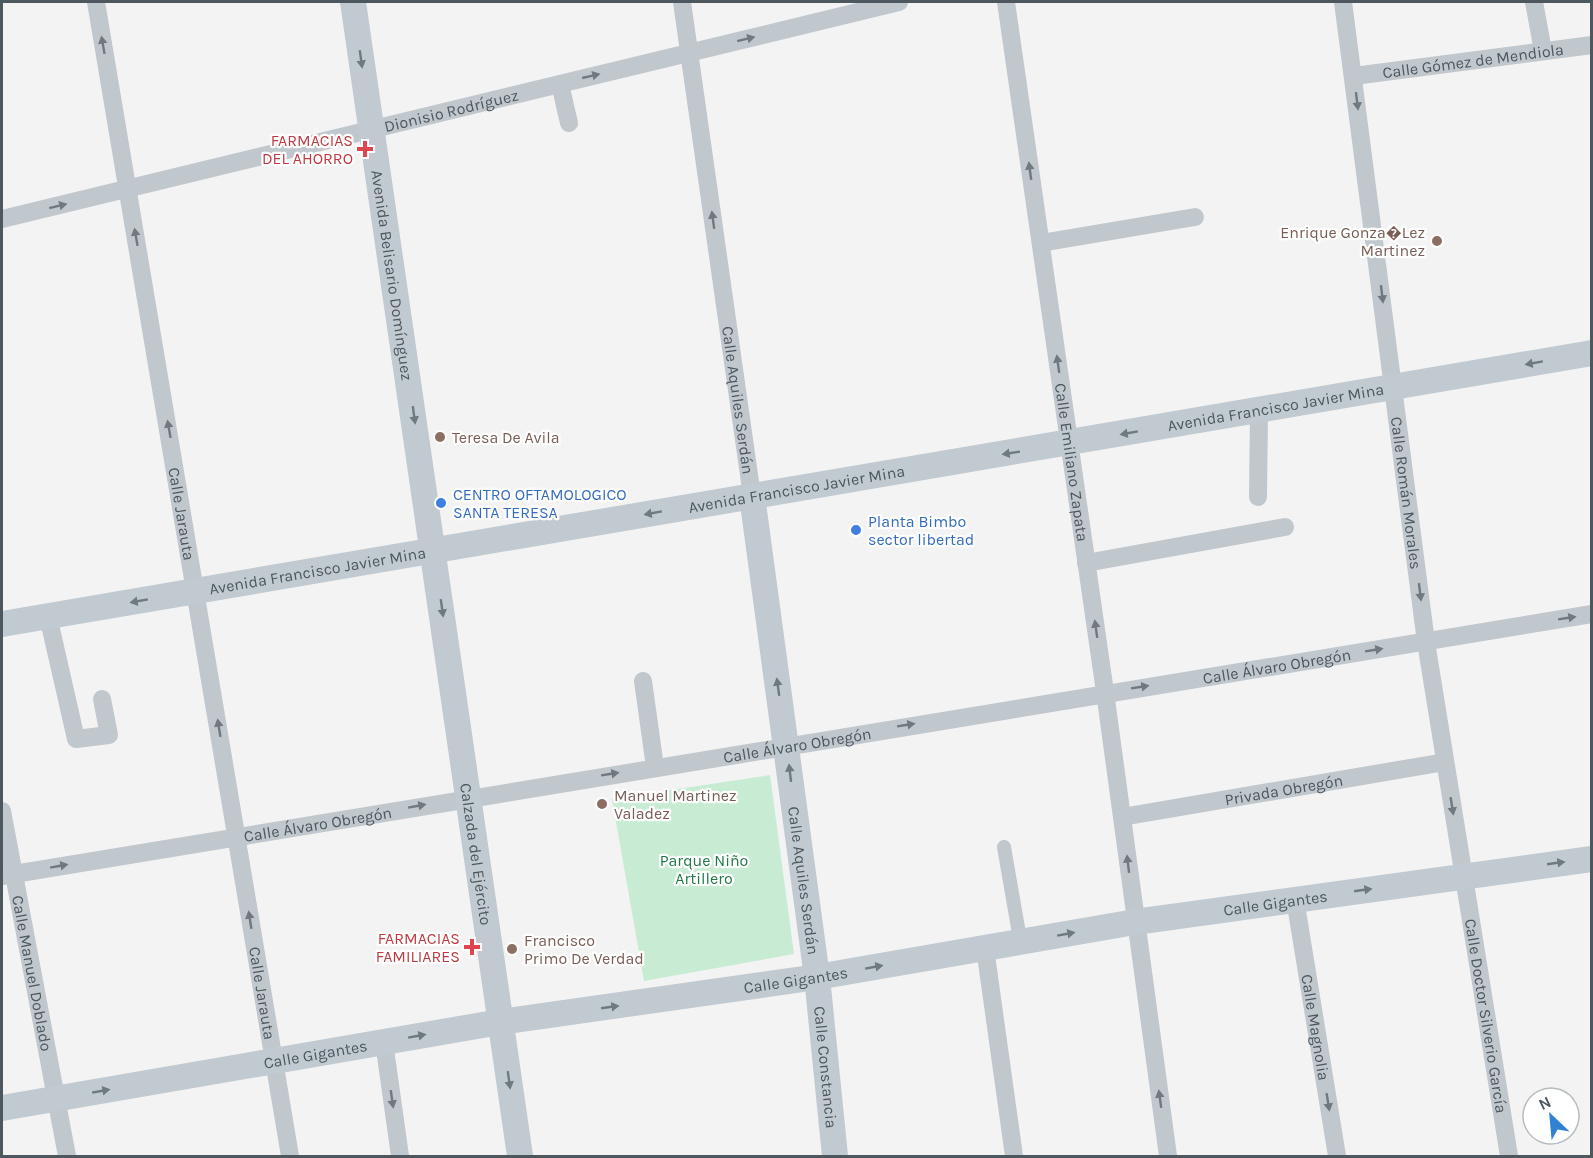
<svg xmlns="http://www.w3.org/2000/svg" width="1593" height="1158" font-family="Karla,sans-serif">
	<rect width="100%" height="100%" fill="#f4f3f3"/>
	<polygon fill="#c7ecd3" points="770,775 794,954 644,981 612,799"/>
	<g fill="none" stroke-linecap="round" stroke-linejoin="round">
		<polyline stroke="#c0c7cd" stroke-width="14" points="1004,847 1021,945"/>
		<g stroke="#c0c7cd" stroke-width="18">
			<path id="s1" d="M 96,2 L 290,1156"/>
			<path id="s2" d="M 682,2 L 752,496"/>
			<path id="s3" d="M 1006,2 L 1105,692 L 1168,1156"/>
			<path id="s4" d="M 1343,2 L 1426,642 L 1509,1156"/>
			<polyline points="1534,2 1543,51"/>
			<path id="s5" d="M 1354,76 L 1592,45"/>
			<polyline points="560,84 569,123"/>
			<path id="s6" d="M 2,219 L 899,2"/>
			<polyline points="1041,243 1195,217"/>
			<polyline points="1258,497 1259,411"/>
			<polyline points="1086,563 1285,527"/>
			<polyline points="48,616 76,739 109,735 102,699"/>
			<polyline points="643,681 655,767"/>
			<path id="s7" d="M 2,811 L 67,1156"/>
			<path id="s8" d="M 1122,817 L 1445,762"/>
			<path id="s9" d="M 2,876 L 1592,614"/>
			<path id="s10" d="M 1295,899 L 1337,1156"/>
			<polyline points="985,948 1014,1156"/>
			<polyline points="384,1042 400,1156"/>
		</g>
		<g stroke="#c1cad1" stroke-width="26">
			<path id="s11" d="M 353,2 L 520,1156"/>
			<path id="s12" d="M 752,496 L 817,977 L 835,1156"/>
			<path id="s13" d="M 2,624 L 1592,353"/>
			<path id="s14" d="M 2,1108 L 500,1022 L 817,977 L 1135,922 L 1592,859"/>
		</g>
	</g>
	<defs><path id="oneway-solid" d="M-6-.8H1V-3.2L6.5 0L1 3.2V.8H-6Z" transform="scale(1.5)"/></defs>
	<g fill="#6f797f">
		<use href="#oneway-solid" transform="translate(746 39) rotate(-14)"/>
		<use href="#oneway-solid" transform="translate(103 45) rotate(-100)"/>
		<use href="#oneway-solid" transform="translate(591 76) rotate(-13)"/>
		<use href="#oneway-solid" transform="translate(1357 101) rotate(83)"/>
		<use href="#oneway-solid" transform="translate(1030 171) rotate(-98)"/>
		<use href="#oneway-solid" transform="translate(58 206) rotate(-14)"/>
		<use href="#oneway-solid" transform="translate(713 220) rotate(-98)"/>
		<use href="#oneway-solid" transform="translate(136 237) rotate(-100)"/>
		<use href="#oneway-solid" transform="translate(1382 294) rotate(83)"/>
		<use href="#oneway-solid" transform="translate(1058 364) rotate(-98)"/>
		<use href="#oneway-solid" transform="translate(169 429) rotate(-100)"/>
		<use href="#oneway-solid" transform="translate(1420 592) rotate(83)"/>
		<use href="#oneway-solid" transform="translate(1567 618) rotate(-9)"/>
		<use href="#oneway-solid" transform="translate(1096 629) rotate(-98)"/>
		<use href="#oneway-solid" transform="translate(1374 650) rotate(-9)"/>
		<use href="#oneway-solid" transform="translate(1140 687) rotate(-9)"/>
		<use href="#oneway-solid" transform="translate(906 725) rotate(-9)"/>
		<use href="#oneway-solid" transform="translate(219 728) rotate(-99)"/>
		<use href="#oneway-solid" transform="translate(610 774) rotate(-9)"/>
		<use href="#oneway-solid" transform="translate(417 806) rotate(-10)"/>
		<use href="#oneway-solid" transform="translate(1452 806) rotate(81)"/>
		<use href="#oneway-solid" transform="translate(1128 864) rotate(-97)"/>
		<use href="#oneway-solid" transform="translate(59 866) rotate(-10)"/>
		<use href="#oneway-solid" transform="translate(250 920) rotate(-99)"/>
		<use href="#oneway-solid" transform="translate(392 1099) rotate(82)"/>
		<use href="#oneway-solid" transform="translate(1160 1099) rotate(-98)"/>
		<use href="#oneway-solid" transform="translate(1328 1102) rotate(81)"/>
	</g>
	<g fill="#6f7a80">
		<use href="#oneway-solid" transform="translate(361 59) rotate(82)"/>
		<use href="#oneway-solid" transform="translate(1534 363) rotate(170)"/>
		<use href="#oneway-solid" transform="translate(414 415) rotate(82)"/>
		<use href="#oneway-solid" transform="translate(1129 433) rotate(170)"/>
		<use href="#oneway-solid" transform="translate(1011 453) rotate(171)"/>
		<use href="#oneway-solid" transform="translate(653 513) rotate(170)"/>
		<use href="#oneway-solid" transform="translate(139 601) rotate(170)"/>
		<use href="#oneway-solid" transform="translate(442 608) rotate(82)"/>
		<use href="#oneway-solid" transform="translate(778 687) rotate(-98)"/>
		<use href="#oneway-solid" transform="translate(790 773) rotate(-97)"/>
		<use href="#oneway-solid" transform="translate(1556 863) rotate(-8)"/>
		<use href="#oneway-solid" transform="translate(1363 890) rotate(-8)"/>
		<use href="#oneway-solid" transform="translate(1066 934) rotate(-10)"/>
		<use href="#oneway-solid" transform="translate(874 967) rotate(-10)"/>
		<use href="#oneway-solid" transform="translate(610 1007) rotate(-8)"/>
		<use href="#oneway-solid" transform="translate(417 1036) rotate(-10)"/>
		<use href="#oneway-solid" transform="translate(509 1080) rotate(82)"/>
		<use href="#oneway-solid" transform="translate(101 1091) rotate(-10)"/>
	</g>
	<g fill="#e0444e" stroke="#fff" stroke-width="2">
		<path d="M362 140h6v6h6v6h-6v6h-6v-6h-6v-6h6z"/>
		<path d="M469 938h6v6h6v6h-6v6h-6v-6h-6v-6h6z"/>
	</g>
	<g fill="#8d6e63" stroke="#fff" stroke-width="2">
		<circle cx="1437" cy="241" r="6"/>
		<circle cx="440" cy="437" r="6"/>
		<circle cx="602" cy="804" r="6"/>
		<circle cx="512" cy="949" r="6"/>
	</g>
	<g fill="#3f7fe0" stroke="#fff" stroke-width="2">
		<circle cx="441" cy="503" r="6"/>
		<circle cx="856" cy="530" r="6"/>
	</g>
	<g text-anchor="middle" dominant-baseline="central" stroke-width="4.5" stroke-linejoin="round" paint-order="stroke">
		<g font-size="16" fill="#4c575e" stroke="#fff">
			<text stroke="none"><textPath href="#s5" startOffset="120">Calle Gómez de Mendiola</textPath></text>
			<text stroke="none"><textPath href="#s6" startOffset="462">Dionisio Rodríguez</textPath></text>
			<text stroke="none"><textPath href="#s11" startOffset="276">Avenida Belisario Domínguez</textPath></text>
			<text stroke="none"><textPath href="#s2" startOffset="402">Calle Aquiles Serdán</textPath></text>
			<text stroke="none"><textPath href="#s13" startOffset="1292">Avenida Francisco Javier Mina</textPath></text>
			<text stroke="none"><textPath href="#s3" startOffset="465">Calle Emiliano Zapata</textPath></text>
			<text stroke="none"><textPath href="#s13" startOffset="806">Avenida Francisco Javier Mina</textPath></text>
			<text stroke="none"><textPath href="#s4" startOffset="495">Calle Román Morales</textPath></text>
			<text stroke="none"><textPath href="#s1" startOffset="519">Calle Jarauta</textPath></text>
			<text stroke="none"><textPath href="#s13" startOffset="320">Avenida Francisco Javier Mina</textPath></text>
			<text stroke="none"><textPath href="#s9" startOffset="1292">Calle Álvaro Obregón</textPath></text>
			<text stroke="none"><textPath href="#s9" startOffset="806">Calle Álvaro Obregón</textPath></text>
			<text stroke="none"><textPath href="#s8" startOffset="164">Privada Obregón</textPath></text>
			<text stroke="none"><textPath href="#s9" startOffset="320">Calle Álvaro Obregón</textPath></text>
			<text stroke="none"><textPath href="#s11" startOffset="861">Calzada del Ejército</textPath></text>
			<text stroke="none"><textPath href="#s12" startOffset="388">Calle Aquiles Serdán</textPath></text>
			<text stroke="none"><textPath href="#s14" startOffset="1290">Calle Gigantes</textPath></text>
			<text stroke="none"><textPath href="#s7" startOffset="165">Calle Manuel Doblado</textPath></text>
			<text stroke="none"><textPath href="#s14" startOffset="804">Calle Gigantes</textPath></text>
			<text stroke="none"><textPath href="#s1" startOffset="1005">Calle Jarauta</textPath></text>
			<text stroke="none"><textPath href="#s4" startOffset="1024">Calle Doctor Silverio García</textPath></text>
			<text stroke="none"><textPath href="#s10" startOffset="130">Calle Magnolia</textPath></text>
			<text stroke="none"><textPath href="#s14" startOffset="318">Calle Gigantes</textPath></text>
			<text stroke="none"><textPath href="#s12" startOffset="576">Calle Constancia</textPath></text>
		</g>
		<g font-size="16" fill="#be3a42" stroke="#fff" text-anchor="end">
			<text x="353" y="140">FARMACIAS<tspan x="353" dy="18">DEL AHORRO</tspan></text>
			<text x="460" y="938">FARMACIAS<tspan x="460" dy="18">FAMILIARES</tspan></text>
		</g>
		<g font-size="16" fill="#785e54" stroke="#fff" text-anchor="start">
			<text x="1425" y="232" text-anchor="end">Enrique Gonza�Lez<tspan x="1425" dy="18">Martinez</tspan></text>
			<text x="452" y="437">Teresa De Avila</text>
			<text x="614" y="795">Manuel Martinez<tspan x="614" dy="18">Valadez</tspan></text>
			<text x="524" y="940">Francisco<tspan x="524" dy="18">Primo De Verdad</tspan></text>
		</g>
		<g font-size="16" fill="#366cbe" stroke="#fff" text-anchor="start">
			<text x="453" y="494">CENTRO OFTAMOLOGICO<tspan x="453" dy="18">SANTA TERESA</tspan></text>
			<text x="868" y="521">Planta Bimbo<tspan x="868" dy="18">sector libertad</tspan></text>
		</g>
		<g font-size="16" fill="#237948" stroke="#fff">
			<text x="704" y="860">Parque Niño<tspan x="704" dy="18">Artillero</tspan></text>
		</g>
	</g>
	<rect width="1593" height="1158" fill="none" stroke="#4c575e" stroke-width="6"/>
	<g transform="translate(1551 1116) rotate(334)"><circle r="28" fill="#ffffff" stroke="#b7bcbf" stroke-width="1.5"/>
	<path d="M0-4.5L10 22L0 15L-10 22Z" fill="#3081d1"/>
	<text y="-9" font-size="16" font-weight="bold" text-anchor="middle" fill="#4c575e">N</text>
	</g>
</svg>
